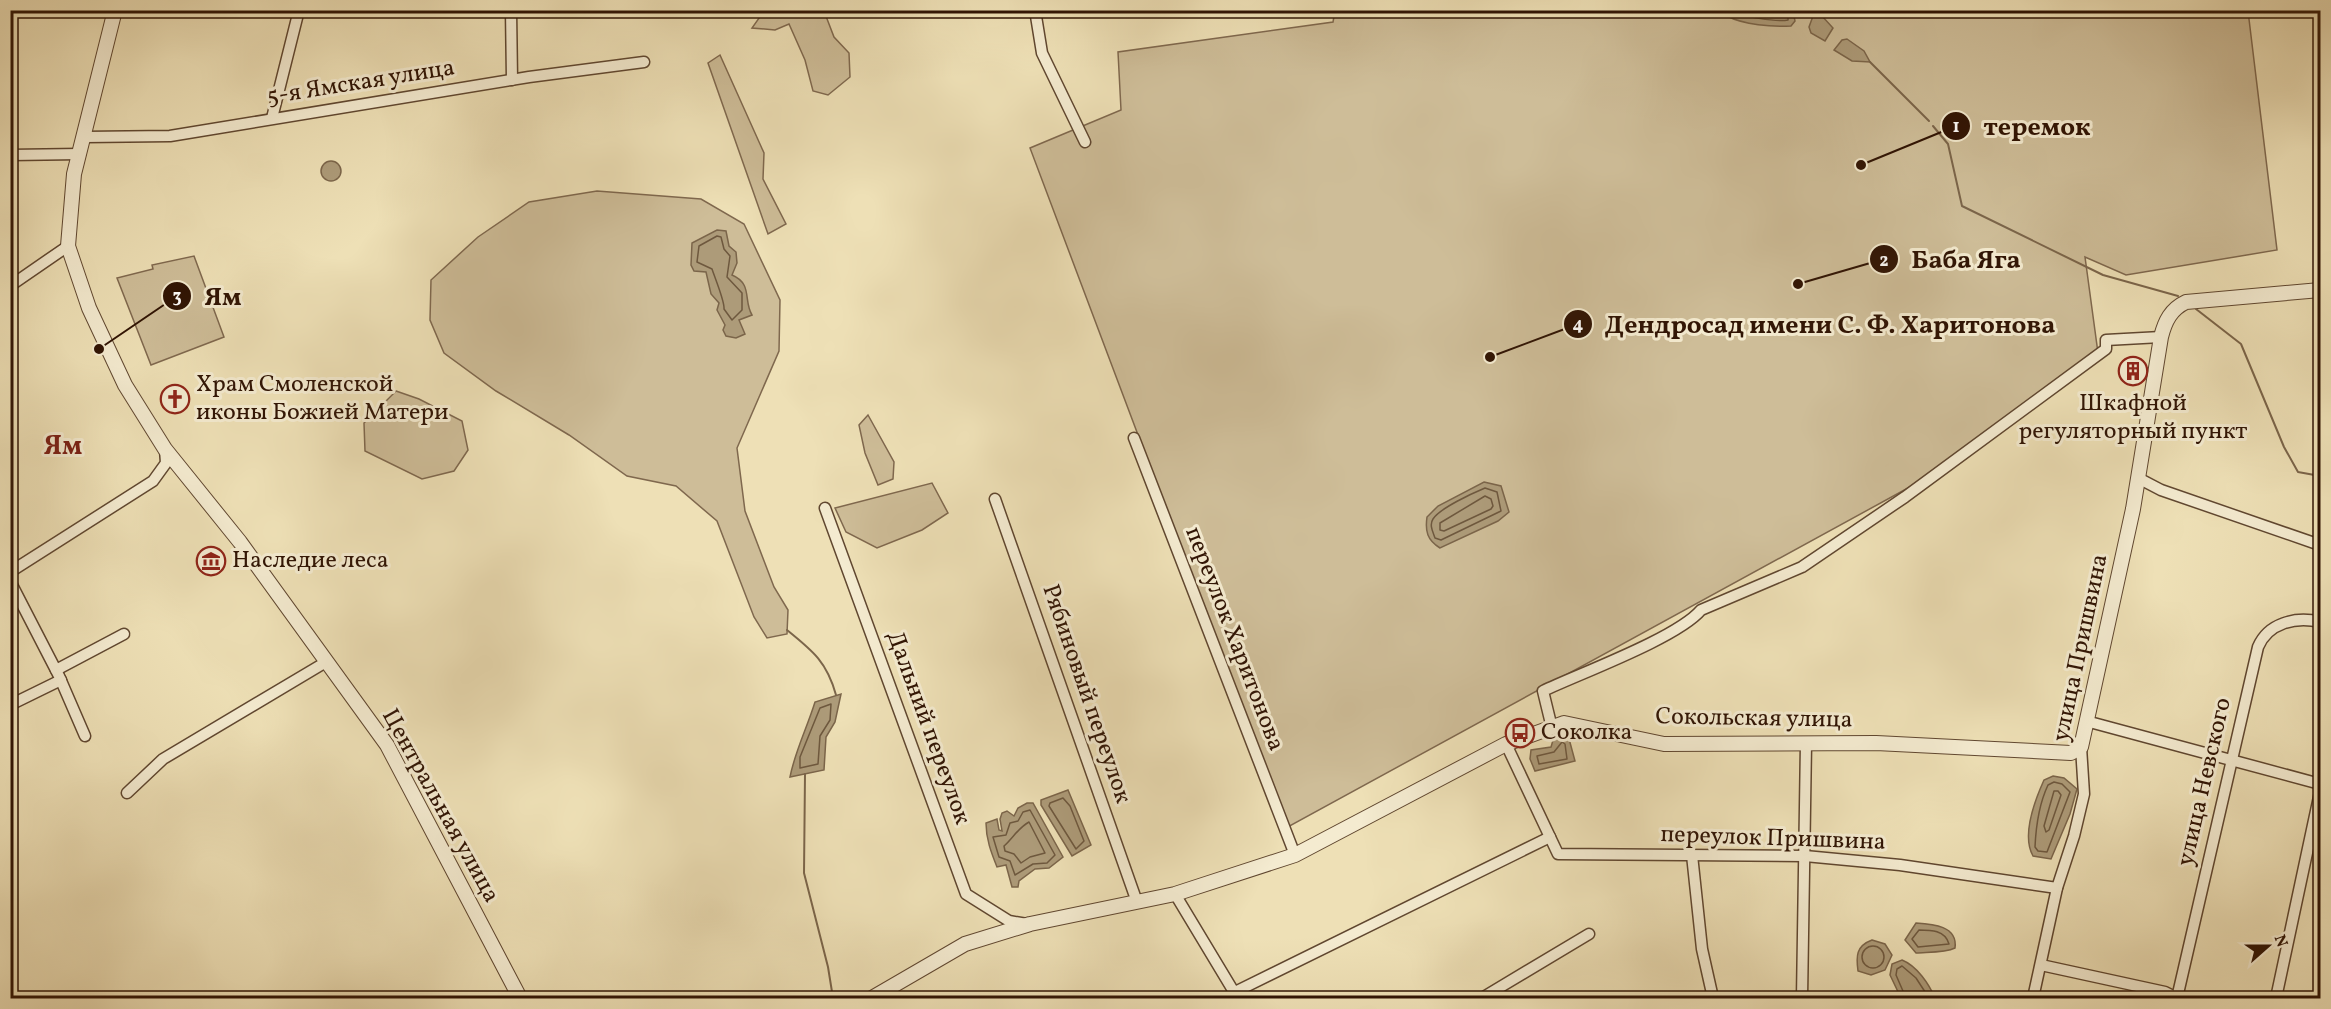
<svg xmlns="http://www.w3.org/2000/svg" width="2331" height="1009" font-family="Vollkorn,serif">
	<rect width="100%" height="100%" fill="#eee0b6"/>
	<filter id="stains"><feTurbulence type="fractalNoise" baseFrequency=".00333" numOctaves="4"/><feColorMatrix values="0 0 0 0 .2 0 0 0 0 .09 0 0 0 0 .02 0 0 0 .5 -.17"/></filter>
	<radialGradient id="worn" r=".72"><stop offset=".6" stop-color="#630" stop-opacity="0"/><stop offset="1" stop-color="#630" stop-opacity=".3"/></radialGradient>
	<g fill="#cebd98" stroke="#7f684e" stroke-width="1.5">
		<polygon points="764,11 824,11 834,37 849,53 850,77 828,95 813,91 805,60 789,24 775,30 752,28"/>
		<polygon points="1335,11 2248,11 2277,250 2126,275 2085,257 2098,353 1908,488 1286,828 1030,148 1121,110 1118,52 1333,22"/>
		<polygon points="720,55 764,153 763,179 786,224 768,234 708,63"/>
		<polygon points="597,191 701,199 744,224 780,300 779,351 737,448 745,511 774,587 788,610 787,634 767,638 754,617 717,521 676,486 627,476 569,435 496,391 444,353 430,320 431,280 478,237 529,202"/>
		<polygon points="194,256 224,337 151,365 117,278 153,269 152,265"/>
		<polygon points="396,391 419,399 462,421 468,450 454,471 422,479 365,451 364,423"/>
		<polygon points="868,415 894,462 893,479 878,485 865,453 859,425"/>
		<polygon points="932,483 948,513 922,530 877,548 846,532 835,508"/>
	</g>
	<g fill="#ad9b79" stroke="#7b654a" stroke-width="1.5">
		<path d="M 1726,11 L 1793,11 L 1795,21 L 1791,26 C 1772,27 1744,25 1727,16 Z"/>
		<polygon points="1813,16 1822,16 1833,28 1825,41 1811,33 1809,27"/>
		<polygon points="1847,39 1864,51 1870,62 1852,61 1834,50 1842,40"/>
		<circle cx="331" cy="171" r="10"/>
		<path d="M 717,230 L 726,231 L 729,246 L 736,252 L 737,263 L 732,275 C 753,284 743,300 752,315 L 739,320 L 745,334 L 736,338 L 726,336 L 723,330 L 725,325 L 717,310 L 719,303 L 711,294 L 706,272 L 694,271 L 691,265 L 692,243 Z"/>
		<path d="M 1484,482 L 1501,486 L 1509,512 L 1498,521 L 1440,548 C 1427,540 1425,531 1427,517 L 1438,506 Z"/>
		<path d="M 841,694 L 835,722 L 826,737 L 824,770 L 790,777 C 795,751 807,728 815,702 Z"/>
		<polygon points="1568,735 1575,761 1535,771 1530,759 1531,750 1551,747 1554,737"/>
		<path d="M 2053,776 L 2064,778 L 2077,789 L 2070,814 L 2051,859 L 2033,856 C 2021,835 2035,800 2044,780 Z"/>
		<polygon points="1068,790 1091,845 1072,856 1041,805 1041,800"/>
		<path d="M 1027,803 L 1033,803 L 1063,857 L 1049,868 L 1035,869 L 1019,881 L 1018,887 L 1012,887 L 1006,865 L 997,867 C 991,852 986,839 986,823 L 997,819 L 999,830 L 1002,831 L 1000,819 L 1002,813 L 1007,811 L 1014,816 L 1018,808 Z"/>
		<path d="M 1916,923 C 1933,924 1958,926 1955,948 C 1945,953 1928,952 1916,953 L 1905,940 Z"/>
		<path d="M 1872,940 L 1885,944 L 1892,955 L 1885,970 L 1871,975 L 1858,971 C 1856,956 1856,946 1872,940 Z"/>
		<path d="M 1902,960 C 1917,966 1929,984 1935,998 L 1901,998 L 1890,975 L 1892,964 Z"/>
	</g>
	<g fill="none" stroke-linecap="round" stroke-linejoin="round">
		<g stroke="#6e583e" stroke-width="1.5">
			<path d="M 1733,10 C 1739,17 1778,22 1788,20 L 1788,10"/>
			<path d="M 717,236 L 721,237 L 724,249 L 730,256 L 727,277 L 742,293 L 742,310 L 732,320 L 724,309 C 725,302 715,278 712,269 L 697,262 L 699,246 Z"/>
			<path d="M 1485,488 L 1497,492 L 1501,511 L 1441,540 L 1435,538 C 1433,532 1429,525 1433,519 C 1440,508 1473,493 1485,488 Z"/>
			<polygon points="1485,496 1491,499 1493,506 1491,509 1444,531 1440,530 1440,523"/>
			<polygon points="831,704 830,720 820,736 818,764 800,768 800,757 820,708"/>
			<polygon points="1562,742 1565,744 1567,759 1539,764 1537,756 1554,752"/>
			<path d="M 2054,782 L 2062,784 L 2070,792 L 2047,852 L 2038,851 L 2035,847 C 2036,825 2039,804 2048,785 Z"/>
			<polygon points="2054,791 2058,791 2061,795 2049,830 2046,832 2044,826"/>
			<polygon points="1063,798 1070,806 1084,841 1076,849 1049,806 1050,803"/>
			<polygon points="1030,810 1055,855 1047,863 1033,864 1015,875 1010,861 999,857 993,837 1006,835 1010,823 1018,821 1023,812"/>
			<path d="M 1029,822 L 1045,853 L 1030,857 L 1021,863 L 1014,854 L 1005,851 L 1004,846 C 1013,838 1018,828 1029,822 Z"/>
			<path d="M 1919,930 C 1931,930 1945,930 1949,944 L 1918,947 L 1912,939 Z"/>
			<circle cx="1873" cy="957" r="11"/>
			<polyline points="1906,998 1896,975 1897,969 1902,966 1916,978 1929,998"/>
		</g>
		<g stroke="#7b654a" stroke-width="2">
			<polyline points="1870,62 1929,121"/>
			<polyline points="1933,126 1948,144 1962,206 2103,275 2178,296"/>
			<polyline points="2196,309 2241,344 2284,447 2298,472 2320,476"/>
			<path d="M 787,630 C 813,651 827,662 836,695"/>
			<polyline points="805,774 804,873 828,967 833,998"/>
		</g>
		<g stroke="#604730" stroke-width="13">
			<g id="minor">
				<polyline points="511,10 512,80"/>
				<polyline points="1035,10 1042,53 1085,142"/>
				<polyline points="272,118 299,10"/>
				<polyline points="85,137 170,136 529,77 644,62"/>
				<polyline points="10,155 80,154"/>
				<polyline points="10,286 68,246"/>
				<polyline points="1134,438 1295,855"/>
				<polyline points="2138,478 2161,490 2320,545"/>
				<polyline points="995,499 1137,902"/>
				<polyline points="825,508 966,894 1009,921 1027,924"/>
				<polyline points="10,572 153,481 166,463 165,449"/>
				<polyline points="10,581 59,676 85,736"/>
				<polyline points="56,670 124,634"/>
				<polyline points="10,705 61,680"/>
				<polyline points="2086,721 2320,784"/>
				<path d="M 1552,728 L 1543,691 C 1581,673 1677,638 1701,610 L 1802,567 L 1905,497 L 2106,349 L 2106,340 L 2161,337"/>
				<polyline points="1506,744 1558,854 1805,856 1900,865 2057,888"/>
				<polyline points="127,793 163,759 326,662"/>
				<polyline points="1692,855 1702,949 1713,998"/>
				<polyline points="1175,894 1237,997"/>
				<polyline points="2041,965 2165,992 2177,998"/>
				<polyline points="1229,998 1235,992 1550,837"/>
				<polyline points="1482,998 1589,934"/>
				<polyline points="1802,998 1806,743"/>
				<polyline points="2033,998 2057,888 2074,836 2084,794 2081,747"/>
				<path d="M 2177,998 L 2258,647 C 2268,623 2296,616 2320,622"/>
				<polyline points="2276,998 2320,792"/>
			</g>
		</g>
		<g stroke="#604730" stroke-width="16">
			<g id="tertiary">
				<polyline points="115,10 74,174 68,246 89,308 125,385 165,449 240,542 387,745 520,998"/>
				<path d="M 872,998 L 965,944 L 1030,924 L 1175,894 L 1295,855 L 1506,744 L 1564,723 L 1664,744 L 1876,743 L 2071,753 L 2081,747 L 2133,509 L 2161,337 C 2165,321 2171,309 2186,302 L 2320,290"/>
			</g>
		</g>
		<use href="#minor" stroke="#f4ebd0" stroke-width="10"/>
		<use href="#tertiary" stroke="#f4ebd0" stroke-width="14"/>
	</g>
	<defs>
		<g id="building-ring" transform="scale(1.5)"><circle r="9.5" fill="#f4ebd0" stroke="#8f2418" stroke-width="1.5"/><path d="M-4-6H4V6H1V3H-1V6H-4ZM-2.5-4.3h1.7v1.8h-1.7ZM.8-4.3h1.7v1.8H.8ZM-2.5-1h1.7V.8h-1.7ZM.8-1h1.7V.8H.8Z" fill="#8f2418"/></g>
		<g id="church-ring" transform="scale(1.5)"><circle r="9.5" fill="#f4ebd0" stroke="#8f2418" stroke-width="1.5"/><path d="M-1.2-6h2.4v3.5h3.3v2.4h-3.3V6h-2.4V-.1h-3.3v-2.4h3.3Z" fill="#8f2418"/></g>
		<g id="museum-ring" transform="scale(1.5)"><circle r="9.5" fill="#f4ebd0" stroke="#8f2418" stroke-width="1.5"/><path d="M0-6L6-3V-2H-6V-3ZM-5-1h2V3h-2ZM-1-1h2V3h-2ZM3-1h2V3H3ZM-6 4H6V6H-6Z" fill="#8f2418"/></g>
		<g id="bus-ring" transform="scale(1.5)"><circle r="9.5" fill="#f4ebd0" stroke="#8f2418" stroke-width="1.5"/><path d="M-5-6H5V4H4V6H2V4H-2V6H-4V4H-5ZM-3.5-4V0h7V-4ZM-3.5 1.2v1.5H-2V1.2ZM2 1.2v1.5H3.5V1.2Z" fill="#8f2418"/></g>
	</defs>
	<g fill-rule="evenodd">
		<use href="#building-ring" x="2133" y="371"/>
		<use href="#church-ring" x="175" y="399"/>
		<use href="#museum-ring" x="211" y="561"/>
		<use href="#bus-ring" x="1520" y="733"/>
	</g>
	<g text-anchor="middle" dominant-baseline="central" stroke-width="6" stroke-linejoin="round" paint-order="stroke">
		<g font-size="24" fill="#301404" stroke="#f4ebd0">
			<text transform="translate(361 83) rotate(-9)">5-я Ямская улица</text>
			<text transform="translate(1234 639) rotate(69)">переулок Харитонова</text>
			<text transform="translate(2081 648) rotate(-78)">улица Пришвина</text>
			<text transform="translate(1086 694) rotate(71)">Рябиновый переулок</text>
			<text transform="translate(1754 719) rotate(1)">Сокольская улица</text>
			<text transform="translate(928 728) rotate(70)">Дальний переулок</text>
			<text transform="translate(2205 782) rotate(-77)">улица Невского</text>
			<text transform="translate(440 806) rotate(61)">Центральная улица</text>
			<text transform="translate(1773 839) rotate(2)">переулок Пришвина</text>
		</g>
		<g font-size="24" fill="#301404" stroke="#f4ebd0" text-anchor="start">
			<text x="196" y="385">Храм Смоленской<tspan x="196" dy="28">иконы Божией Матери</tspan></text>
			<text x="2133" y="404" text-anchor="middle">Шкафной<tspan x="2133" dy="28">регуляторный пункт</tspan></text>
			<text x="232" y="561">Наследие леса</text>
			<text x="1541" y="733">Соколка</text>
		</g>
		<g font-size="27" font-weight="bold" fill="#7a1f14" stroke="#f4ebd0">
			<text x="63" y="447">Ям</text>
		</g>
	</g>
	<path fill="none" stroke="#301404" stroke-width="2" d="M1861 165L1956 126M1798 284L1884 259M99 349L177 296M1490 357L1578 324"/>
	<g fill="#301404" stroke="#f4ebd0" stroke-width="2">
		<circle cx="1861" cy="165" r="6"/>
		<circle cx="1798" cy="284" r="6"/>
		<circle cx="99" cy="349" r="6"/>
		<circle cx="1490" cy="357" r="6"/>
		<circle cx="1956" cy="126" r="15"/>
		<circle cx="1884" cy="259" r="15"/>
		<circle cx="177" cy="296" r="15"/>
		<circle cx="1578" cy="324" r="15"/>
	</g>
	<g font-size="18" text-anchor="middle" font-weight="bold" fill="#fff">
		<text x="1956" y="132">1</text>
		<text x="1884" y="266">2</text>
		<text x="177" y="302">3</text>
		<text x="1578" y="330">4</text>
	</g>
	<g font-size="26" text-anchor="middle" font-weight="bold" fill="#301404" stroke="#f4ebd0" stroke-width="6" stroke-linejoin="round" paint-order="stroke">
		<text x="2037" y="135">теремок</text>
		<text x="1966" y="268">Баба Яга</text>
		<text x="223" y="305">Ям</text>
		<text x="1830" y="333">Дендросад имени С. Ф. Харитонова</text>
	</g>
	<rect width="2331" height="1009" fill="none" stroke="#eee0b6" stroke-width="36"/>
	<rect x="12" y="12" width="2307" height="985" fill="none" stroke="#301404" stroke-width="3"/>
	<rect x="18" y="18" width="2295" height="973" fill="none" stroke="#301404" stroke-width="1.5"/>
	<g transform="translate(2268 946) rotate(69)" stroke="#f4ebd0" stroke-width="4.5" paint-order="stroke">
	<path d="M0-4.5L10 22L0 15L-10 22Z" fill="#301404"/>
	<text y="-9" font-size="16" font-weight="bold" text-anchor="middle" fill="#301404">N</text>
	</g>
	<rect width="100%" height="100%" filter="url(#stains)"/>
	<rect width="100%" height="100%" fill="url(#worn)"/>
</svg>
